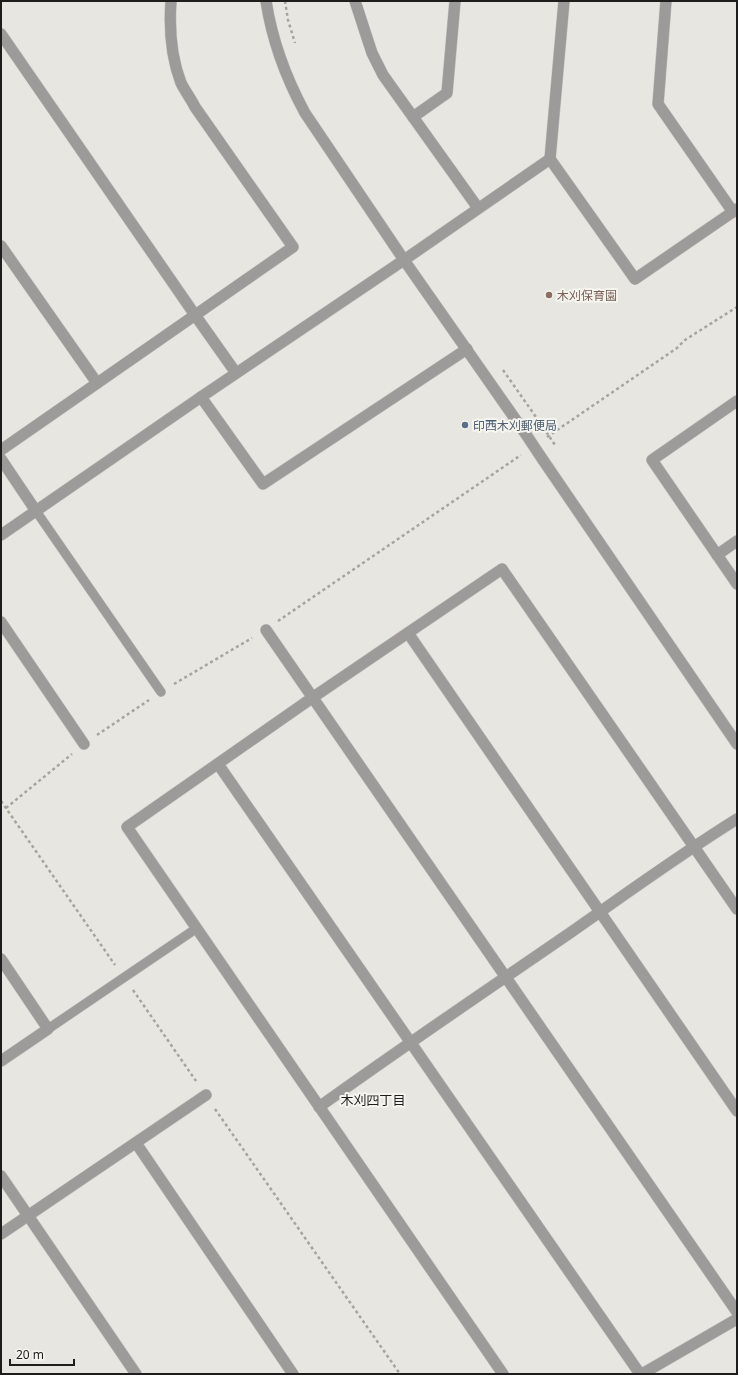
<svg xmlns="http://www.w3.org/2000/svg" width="738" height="1375" font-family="'Noto Sans','Noto Sans JP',sans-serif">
	<rect width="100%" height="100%" fill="#e8e6e1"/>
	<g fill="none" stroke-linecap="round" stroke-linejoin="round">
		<g stroke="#c4c2be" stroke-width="10">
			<g id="service">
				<polyline points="36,511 161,692"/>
				<polyline points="48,1029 197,928"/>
			</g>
		</g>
		<g stroke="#c4c2be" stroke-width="12">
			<polyline id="pedestrian" points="195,315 236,373"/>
		</g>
		<g stroke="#c4c2be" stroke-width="12">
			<g id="minor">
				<polyline points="355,1 372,53 383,75 478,208"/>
				<polyline points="564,1 550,159 635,279 737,209"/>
				<polyline points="666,1 658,104 733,212"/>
				<polyline points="1,34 195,315"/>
				<polyline points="413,117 447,93 455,1"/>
				<polyline points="1,246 97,383"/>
				<polyline points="404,260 550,159"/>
				<polyline points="201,397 263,484 467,349"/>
				<polyline points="737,401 652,460 737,584"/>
				<path d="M 1,450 L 293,247 L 195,107 C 191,99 185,91 181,83 C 171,57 169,29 171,1"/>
				<polyline points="1,459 36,511"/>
				<polyline points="717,555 737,541"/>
				<polyline points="1,622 84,744"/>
				<polyline points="266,630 737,1312"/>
				<polyline points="408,633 737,1111"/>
				<polyline points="218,764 640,1374"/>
				<polyline points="1,959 48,1029 1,1061"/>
				<path d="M 319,1107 C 401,1048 484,992 567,935 C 623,896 679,855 737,819"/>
				<polyline points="136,1143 293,1374"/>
				<polyline points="1,1176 136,1374"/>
				<polyline points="1,1234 206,1095"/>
				<polyline points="503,1374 127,827 312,698 502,569 737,909"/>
				<polyline points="642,1374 737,1319"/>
			</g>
		</g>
		<g stroke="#c4c2be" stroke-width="12">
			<g id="tertiary">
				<path d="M 266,1 C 272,40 286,78 305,113 L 404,260 L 525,433"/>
				<polyline points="543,460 737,744"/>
				<polyline points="1,535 201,397 404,260"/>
			</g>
		</g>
		<g stroke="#a6a4a0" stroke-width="2.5" stroke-dasharray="3 3" stroke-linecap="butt">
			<polyline points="285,1 288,20 295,43"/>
			<polyline points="503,370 543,427"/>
			<polyline points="547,437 677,348 685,340 737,307"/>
			<polyline points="278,621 521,455"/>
			<polyline points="174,684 252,638"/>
			<polyline points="97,735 149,700"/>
			<polyline points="1,801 115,965"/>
			<polyline points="6,808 72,754"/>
			<polyline points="133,990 196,1081"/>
			<polyline points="215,1109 400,1374"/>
		</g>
		<use href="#service" stroke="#9d9b9a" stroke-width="9"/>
		<use href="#pedestrian" stroke="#9d9b9a" stroke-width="11"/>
		<use href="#minor" stroke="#9d9b9a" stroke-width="11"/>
		<use href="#tertiary" stroke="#9d9b9a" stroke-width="11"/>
		<g stroke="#c4c2be" stroke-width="12" stroke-linecap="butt">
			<polyline id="tertiary-bridge" points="525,433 543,460"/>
		</g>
		<polyline stroke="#a6a4a0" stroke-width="2.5" stroke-dasharray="3 3" stroke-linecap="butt" points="543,427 555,445"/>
		<use href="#tertiary-bridge" stroke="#9d9b9a" stroke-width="11"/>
	</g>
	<circle fill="#8d6e63" stroke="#f5f4ef" stroke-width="1.5" cx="549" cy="295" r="4"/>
	<circle fill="#5c6f8a" stroke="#f5f4ef" stroke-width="1.5" cx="465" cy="425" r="4"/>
	<g text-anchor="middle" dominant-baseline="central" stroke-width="4" stroke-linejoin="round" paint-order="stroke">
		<g font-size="12" fill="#785e54" stroke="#f5f4ef" text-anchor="start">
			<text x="557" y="295">木刈保育園</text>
		</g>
		<g font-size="12" fill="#4e5e75" stroke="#f5f4ef" text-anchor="start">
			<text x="473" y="425">印西木刈郵便局</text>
		</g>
		<g font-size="13" fill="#1e1d1c" stroke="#f5f4ef">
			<text x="373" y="1100">木刈四丁目</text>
		</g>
	</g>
	<rect width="738" height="1375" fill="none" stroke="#1e1d1c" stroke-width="4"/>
	<path d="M10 1359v6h64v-6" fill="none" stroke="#1e1d1c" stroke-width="2"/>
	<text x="16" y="1359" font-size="12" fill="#1e1d1c" stroke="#f5f4ef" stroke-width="3" paint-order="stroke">20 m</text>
</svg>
